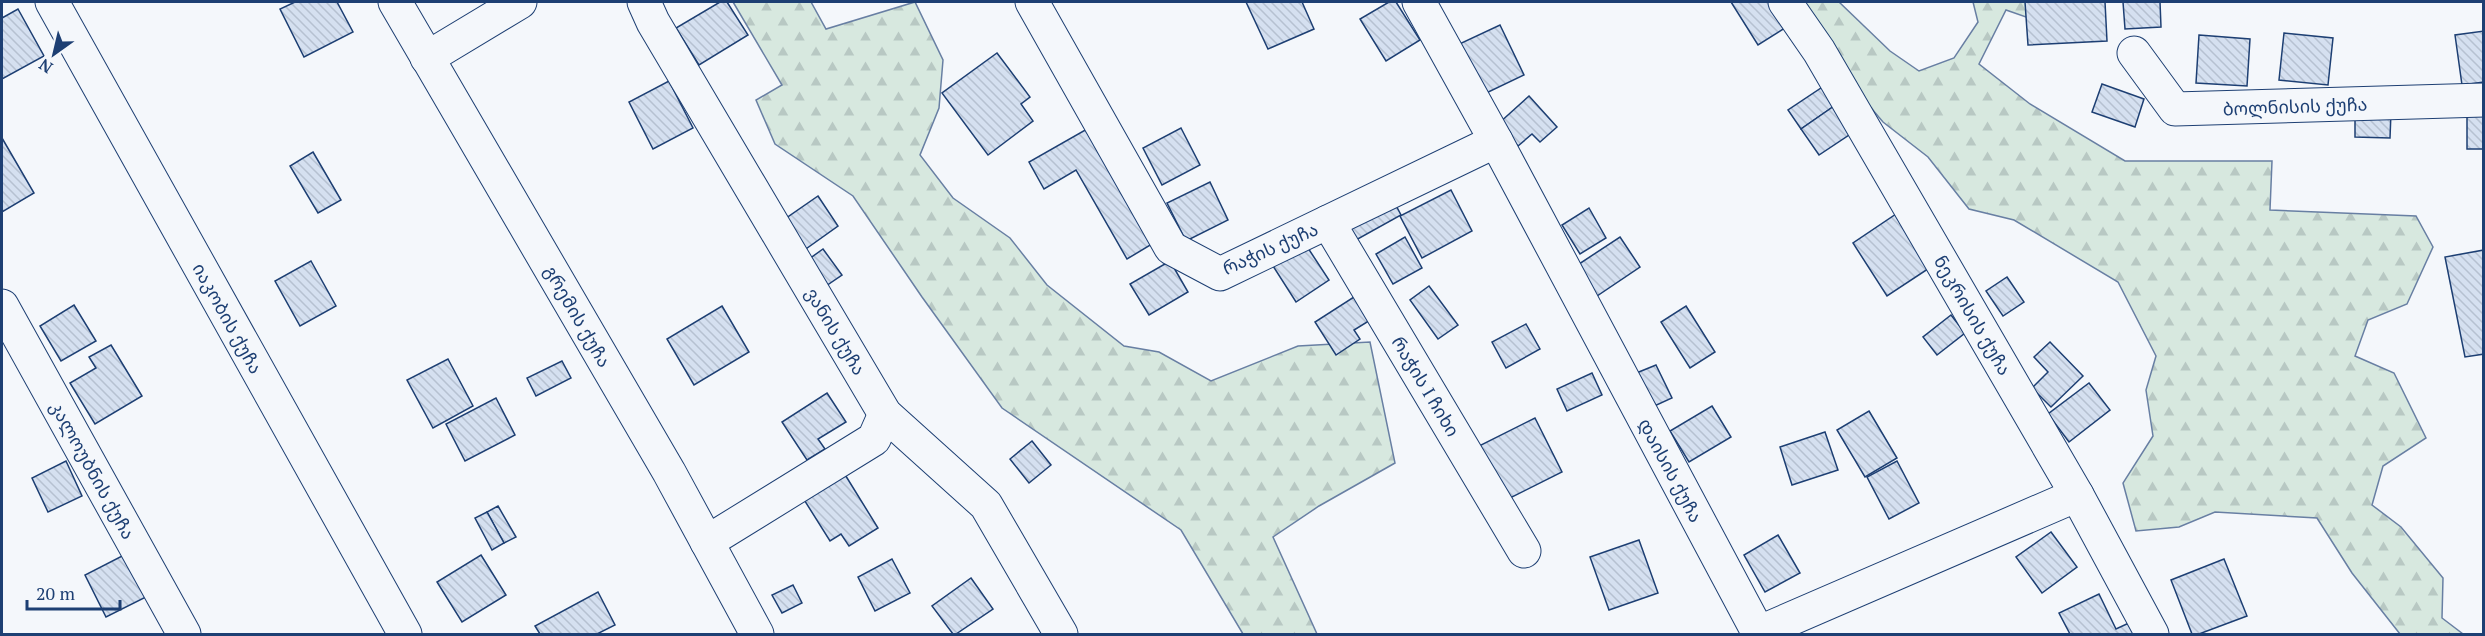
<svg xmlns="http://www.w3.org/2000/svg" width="2485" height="636" font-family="'PT Serif','Noto Sans Georgian',serif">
	<defs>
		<pattern id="forest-firs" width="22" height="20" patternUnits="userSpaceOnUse" patternTransform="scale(1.5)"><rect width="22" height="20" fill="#d7e8df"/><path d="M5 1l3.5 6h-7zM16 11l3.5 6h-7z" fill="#b8c8c3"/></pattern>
		<pattern id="building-back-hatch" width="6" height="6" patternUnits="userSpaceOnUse" patternTransform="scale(1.5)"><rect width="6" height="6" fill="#d5e0f0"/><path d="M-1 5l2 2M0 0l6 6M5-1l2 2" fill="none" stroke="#b6c1d1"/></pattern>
	</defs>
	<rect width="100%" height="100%" fill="#f4f7fb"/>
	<g fill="url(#forest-firs)" stroke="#687fa3" stroke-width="1.5">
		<polygon points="733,2 811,2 826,29 915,2 943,60 939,108 920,155 953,198 1010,238 1047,285 1124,346 1159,352 1211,381 1298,346 1370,342 1395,463 1319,506 1273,537 1317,634 1243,634 1181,530 1002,408 922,297 853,196 775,144 756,100 782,85"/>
		<polygon points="1781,2 1839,2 1890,51 1919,71 1954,58 1978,22 1973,2 2091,2 2087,38 2006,10 1979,64 2030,104 2125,161 2272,161 2270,210 2416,216 2433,247 2407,304 2368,320 2355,356 2394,373 2426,438 2383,466 2372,505 2401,527 2443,578 2442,618 2463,634 2400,634 2352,573 2317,518 2215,512 2179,527 2136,531 2123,483 2153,436 2146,390 2156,356 2118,282 2014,220 1969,209 1928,157 1883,122"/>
	</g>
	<g fill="url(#building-back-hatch)" stroke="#1d3f73" stroke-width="1.5">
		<polygon points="295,2 337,2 353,32 304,57 280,9"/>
		<polygon points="720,2 727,2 748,35 699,65 676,28"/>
		<polygon points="1246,2 1302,2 1314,29 1268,49"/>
		<polygon points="1389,2 1396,2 1420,40 1386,61 1360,19"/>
		<polygon points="1731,2 1772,2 1788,26 1758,45"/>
		<polygon points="2025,2 2105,2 2107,41 2028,45"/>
		<polygon points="2123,2 2160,2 2161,27 2125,29"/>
		<polygon points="18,9 44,56 2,79 2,18"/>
		<polygon points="1500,25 1524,75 1480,96 1455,46"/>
		<polygon points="2484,31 2484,82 2462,85 2455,35"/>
		<polygon points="2284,33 2333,38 2328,85 2279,80"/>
		<polygon points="2199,35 2250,39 2247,86 2196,83"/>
		<polygon points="997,53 1030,97 1021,104 1033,121 988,155 942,93"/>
		<polygon points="669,81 693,128 653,149 629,102"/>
		<polygon points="2102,84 2144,99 2135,127 2092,112"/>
		<polygon points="1824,86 1837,104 1801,129 1788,110"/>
		<polygon points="1529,96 1557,127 1540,142 1532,134 1518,146 1498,124"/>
		<polygon points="1837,104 1855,131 1819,155 1801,129"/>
		<polygon points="2355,112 2391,112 2390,138 2355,137"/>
		<rect x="2467" y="114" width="17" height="35"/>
		<polygon points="1181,128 1200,165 1162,185 1143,148"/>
		<polygon points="1087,129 1152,244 1127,259 1076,170 1044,189 1029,162"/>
		<polygon points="2,138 34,193 2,212"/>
		<polygon points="313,152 341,200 318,213 290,166"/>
		<polygon points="1210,182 1228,220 1186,241 1167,203"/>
		<polygon points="1451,190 1472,231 1422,258 1400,216"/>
		<polygon points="818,196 838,226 803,251 782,221"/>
		<polygon points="1391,196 1401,215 1356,240 1346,221"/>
		<polygon points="1589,208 1606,238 1580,254 1562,225"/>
		<polygon points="1905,208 1940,261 1887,296 1853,243"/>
		<polygon points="1405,237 1422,268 1393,284 1376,254"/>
		<polygon points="1620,237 1640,267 1597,296 1576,266"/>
		<polygon points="1306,245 1329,280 1296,302 1273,266"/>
		<polygon points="823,249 842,275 820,290 802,264"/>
		<polygon points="2484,250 2484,354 2465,357 2445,257"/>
		<polygon points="311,261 336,306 300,326 275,281"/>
		<polygon points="1170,261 1188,292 1149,315 1130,284"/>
		<polygon points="2007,277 2024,302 2003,316 1986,291"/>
		<polygon points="1429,286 1458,325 1438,339 1410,300"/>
		<polygon points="1357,295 1372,319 1354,330 1360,339 1336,355 1315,322"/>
		<polygon points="74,305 96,341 61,361 40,326"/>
		<polygon points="722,306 749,352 694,385 667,339"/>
		<polygon points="1686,306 1715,352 1690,368 1661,322"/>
		<polygon points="1951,315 1965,333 1937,355 1923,337"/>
		<polygon points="1526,324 1540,349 1506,368 1492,342"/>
		<polygon points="2050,342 2083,376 2051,407 2032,388 2048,372 2034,357"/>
		<polygon points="111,345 142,396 95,424 70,383 96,368 89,357"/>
		<polygon points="448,359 473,406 433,428 407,380"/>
		<polygon points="562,361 571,378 536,396 527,378"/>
		<polygon points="1656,365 1672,398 1650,408 1634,374"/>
		<polygon points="1592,373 1602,395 1567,411 1557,389"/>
		<polygon points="2089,383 2110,410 2069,442 2048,414"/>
		<polygon points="827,393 846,422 818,439 825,449 807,460 782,422"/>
		<polygon points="496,398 515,435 465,461 446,424"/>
		<polygon points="1712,406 1731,437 1689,462 1670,431"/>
		<polygon points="1869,411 1897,458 1865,477 1837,430"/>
		<polygon points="1535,418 1562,472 1502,502 1475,448"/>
		<polygon points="1825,432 1838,470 1792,485 1780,447"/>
		<polygon points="1032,441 1051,465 1029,483 1010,459"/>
		<polygon points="66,461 82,496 48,512 32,478"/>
		<polygon points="1897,461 1919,503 1889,519 1867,477"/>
		<polygon points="844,473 878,528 849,546 841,534 830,541 803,498"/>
		<polygon points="498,506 516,537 504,543 487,512"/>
		<polygon points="487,512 504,543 492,550 475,518"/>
		<polygon points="2051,532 2077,567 2042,593 2016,557"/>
		<polygon points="1778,535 1800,573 1765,592 1744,555"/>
		<polygon points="1639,540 1658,593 1609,610 1590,557"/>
		<polygon points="126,554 148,596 106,617 85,575"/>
		<polygon points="481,555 506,595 462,622 437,582"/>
		<polygon points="892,559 910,593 875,611 858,577"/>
		<polygon points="2224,559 2247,616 2199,634 2192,634 2171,580"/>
		<polygon points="971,578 993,609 956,634 953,634 932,606"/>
		<polygon points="793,585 802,603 782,613 772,595"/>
		<polygon points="598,592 615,625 597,634 540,634 535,626"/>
		<polygon points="2099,594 2116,629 2131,622 2137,634 2070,634 2059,613"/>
	</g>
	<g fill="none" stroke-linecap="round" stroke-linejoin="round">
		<g stroke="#1d3f73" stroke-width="35">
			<g id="minor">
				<polyline points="52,2 405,634"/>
				<polyline points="395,2 669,472 757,634"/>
				<polyline points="644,2 653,22 885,414 986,505 1061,634"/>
				<polyline points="1032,2 1171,248 1220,274 1496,141"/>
				<polyline points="1419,2 1496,141 1759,634"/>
				<polyline points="1785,2 1819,51 2077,495 2152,634"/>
				<polyline points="2134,53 2175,109 2484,100"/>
				<polyline points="427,58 520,2"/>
				<polyline points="1328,222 1524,551"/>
				<polyline points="2,306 184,634"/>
				<polyline points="707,542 874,439 885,414"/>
				<polyline points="1758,633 2077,495"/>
			</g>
		</g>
		<use href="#minor" stroke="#f4f7fb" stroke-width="33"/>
	</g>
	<g text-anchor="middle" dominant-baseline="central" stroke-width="4.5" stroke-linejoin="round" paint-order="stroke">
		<g font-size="18" fill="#1d3f73" stroke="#f4f7fb">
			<text transform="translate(2295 106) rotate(-2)">ბოლნისის ქუჩა</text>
			<text transform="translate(1270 248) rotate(-24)">რაჭის ქუჩა</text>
			<text transform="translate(1973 315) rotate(60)">ნეკრისის ქუჩა</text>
			<text transform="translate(578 316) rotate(60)">გრემის ქუჩა</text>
			<text transform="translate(228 318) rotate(61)">იაკობის ქუჩა</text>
			<text transform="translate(836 331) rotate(59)">ვანის ქუჩა</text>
			<text transform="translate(1426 386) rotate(59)">რაჭის I ჩიხი</text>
			<text transform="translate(93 470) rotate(61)">კალოუბნის ქუჩა</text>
			<text transform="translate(1671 470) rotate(62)">დაისის ქუჩა</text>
		</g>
	</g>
	<rect width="2485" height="636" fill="none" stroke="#1d3f73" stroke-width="6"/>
	<g transform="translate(54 54) rotate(214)" stroke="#f4f7fb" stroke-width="4.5" paint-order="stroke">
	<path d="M0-4.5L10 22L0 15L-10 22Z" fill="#1d3f73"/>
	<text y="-9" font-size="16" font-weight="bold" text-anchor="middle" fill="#1d3f73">N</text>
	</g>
	<path d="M27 600v9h93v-9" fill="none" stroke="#1d3f73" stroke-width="3"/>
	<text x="36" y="600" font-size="18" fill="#1d3f73" stroke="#f4f7fb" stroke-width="4.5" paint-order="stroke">20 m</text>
</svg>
